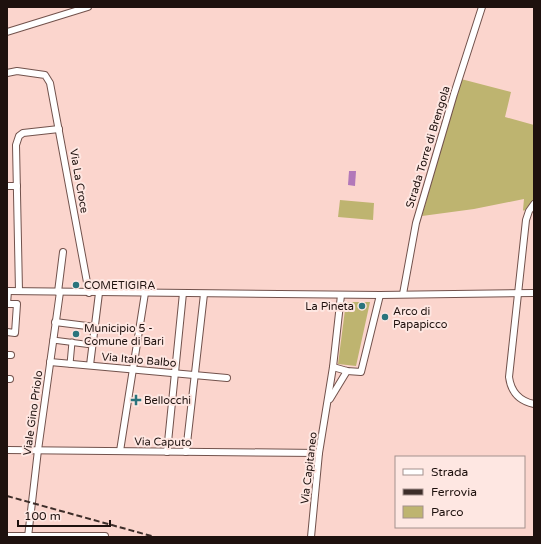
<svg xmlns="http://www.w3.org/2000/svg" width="541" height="544" font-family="'Varela Round',sans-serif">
	<rect width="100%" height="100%" fill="#fbd5cd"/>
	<g fill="#beb470">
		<polygon points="461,79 511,92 505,117 534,125 534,199 524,211 523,210 524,199 474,209 422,216"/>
		<polygon points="340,200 374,203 373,220 338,217"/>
		<polygon points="346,302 370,302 356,366 338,364"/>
	</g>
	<polygon fill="#b278b9" points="349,171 356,171 355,186 348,185"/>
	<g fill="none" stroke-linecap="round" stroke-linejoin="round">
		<g stroke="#72524c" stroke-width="7">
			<g id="pedestrian">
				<polyline points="53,340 92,345"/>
				<polyline points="70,364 72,342"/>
			</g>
		</g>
		<g stroke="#72524c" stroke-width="8">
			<g id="minor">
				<polyline points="7,32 88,7"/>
				<polyline points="7,73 17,71 45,75 50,83 89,293"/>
				<polyline points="7,186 17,186"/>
				<path d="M 534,204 L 529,211 L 526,220 L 509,377 C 511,392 519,401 534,404"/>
				<polyline points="7,291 380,295 534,293"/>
				<polyline points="19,291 16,145 19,136 23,133 59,129"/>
				<polyline points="58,292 63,252"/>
				<polyline points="403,294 416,223 454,94 482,7"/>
				<polyline points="55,322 95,327"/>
				<polyline points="7,332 15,333 17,304 7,304 8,291"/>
				<polyline points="7,355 11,355"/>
				<polyline points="50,362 227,378"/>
				<polyline points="90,365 99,293"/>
				<polyline points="333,367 347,371 361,372 380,295"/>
				<polyline points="7,379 10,379"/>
				<polyline points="330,399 347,371"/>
				<polyline points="7,450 319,453"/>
				<polyline points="120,451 145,293"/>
				<polyline points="167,452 183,293"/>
				<polyline points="186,452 204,294"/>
				<polyline points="7,536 105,536"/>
				<polyline points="28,537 38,450 60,292"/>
				<polyline points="311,537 319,453 333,367 341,295"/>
			</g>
		</g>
		<use href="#pedestrian" stroke="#fff" stroke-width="5"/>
		<use href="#minor" stroke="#fff" stroke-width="6"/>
		<polyline stroke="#3d2d29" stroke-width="2" stroke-dasharray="6 3" stroke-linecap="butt" points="7,496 155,537"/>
	</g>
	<g fill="#2b747c" stroke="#fee7e2" stroke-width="1.5">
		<circle cx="76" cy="285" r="4"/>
		<circle cx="362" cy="306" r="4"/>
		<circle cx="385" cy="317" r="4"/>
		<circle cx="76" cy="334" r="4"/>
		<path d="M134 394h4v4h4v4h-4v4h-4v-4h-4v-4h4z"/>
	</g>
	<g text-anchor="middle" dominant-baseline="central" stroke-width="4" stroke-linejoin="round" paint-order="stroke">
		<g font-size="11" fill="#1e110e" stroke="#fee7e2">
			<text transform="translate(428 147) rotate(-73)">Strada Torre di Brengola</text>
			<text transform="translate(79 181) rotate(80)">Via La Croce</text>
			<text transform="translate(139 360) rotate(5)">Via Italo Balbo</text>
			<text transform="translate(33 413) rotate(-82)">Viale Gino Priolo</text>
			<text transform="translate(163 442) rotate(1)">Via Caputo</text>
			<text transform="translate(309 468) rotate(-83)">Via Capitaneo</text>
		</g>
		<g font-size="11" fill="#1e110e" stroke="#fee7e2" text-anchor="start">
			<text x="84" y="285">COMETIGIRA</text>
			<text x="354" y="306" text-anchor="end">La Pineta</text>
			<text x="393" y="311">Arco di<tspan x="393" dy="13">Papapicco</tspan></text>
			<text x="84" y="328">Municipio 5 -<tspan x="84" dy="13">Comune di Bari</tspan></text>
			<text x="144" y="400">Bellocchi</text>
		</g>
	</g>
	<rect width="541" height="544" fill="none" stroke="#1e110e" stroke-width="16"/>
	<rect x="395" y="456" width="130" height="72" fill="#fee7e2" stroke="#a4918d"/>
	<rect x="403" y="469" width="20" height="6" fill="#ffffff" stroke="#a4918d"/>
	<text x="431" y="476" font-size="12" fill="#1e110e">Strada</text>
	<rect x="403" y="489" width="20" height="6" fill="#3d2d29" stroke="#a4918d"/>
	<text x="431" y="496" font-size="12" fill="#1e110e">Ferrovia</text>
	<rect x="403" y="506" width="20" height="12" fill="#beb470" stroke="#a4918d"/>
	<text x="431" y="516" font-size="12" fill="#1e110e">Parco</text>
	<path d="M18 520v6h92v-6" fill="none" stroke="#1e110e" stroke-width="2"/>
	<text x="24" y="520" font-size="12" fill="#1e110e" stroke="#fee7e2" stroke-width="3" paint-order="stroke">100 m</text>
</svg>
